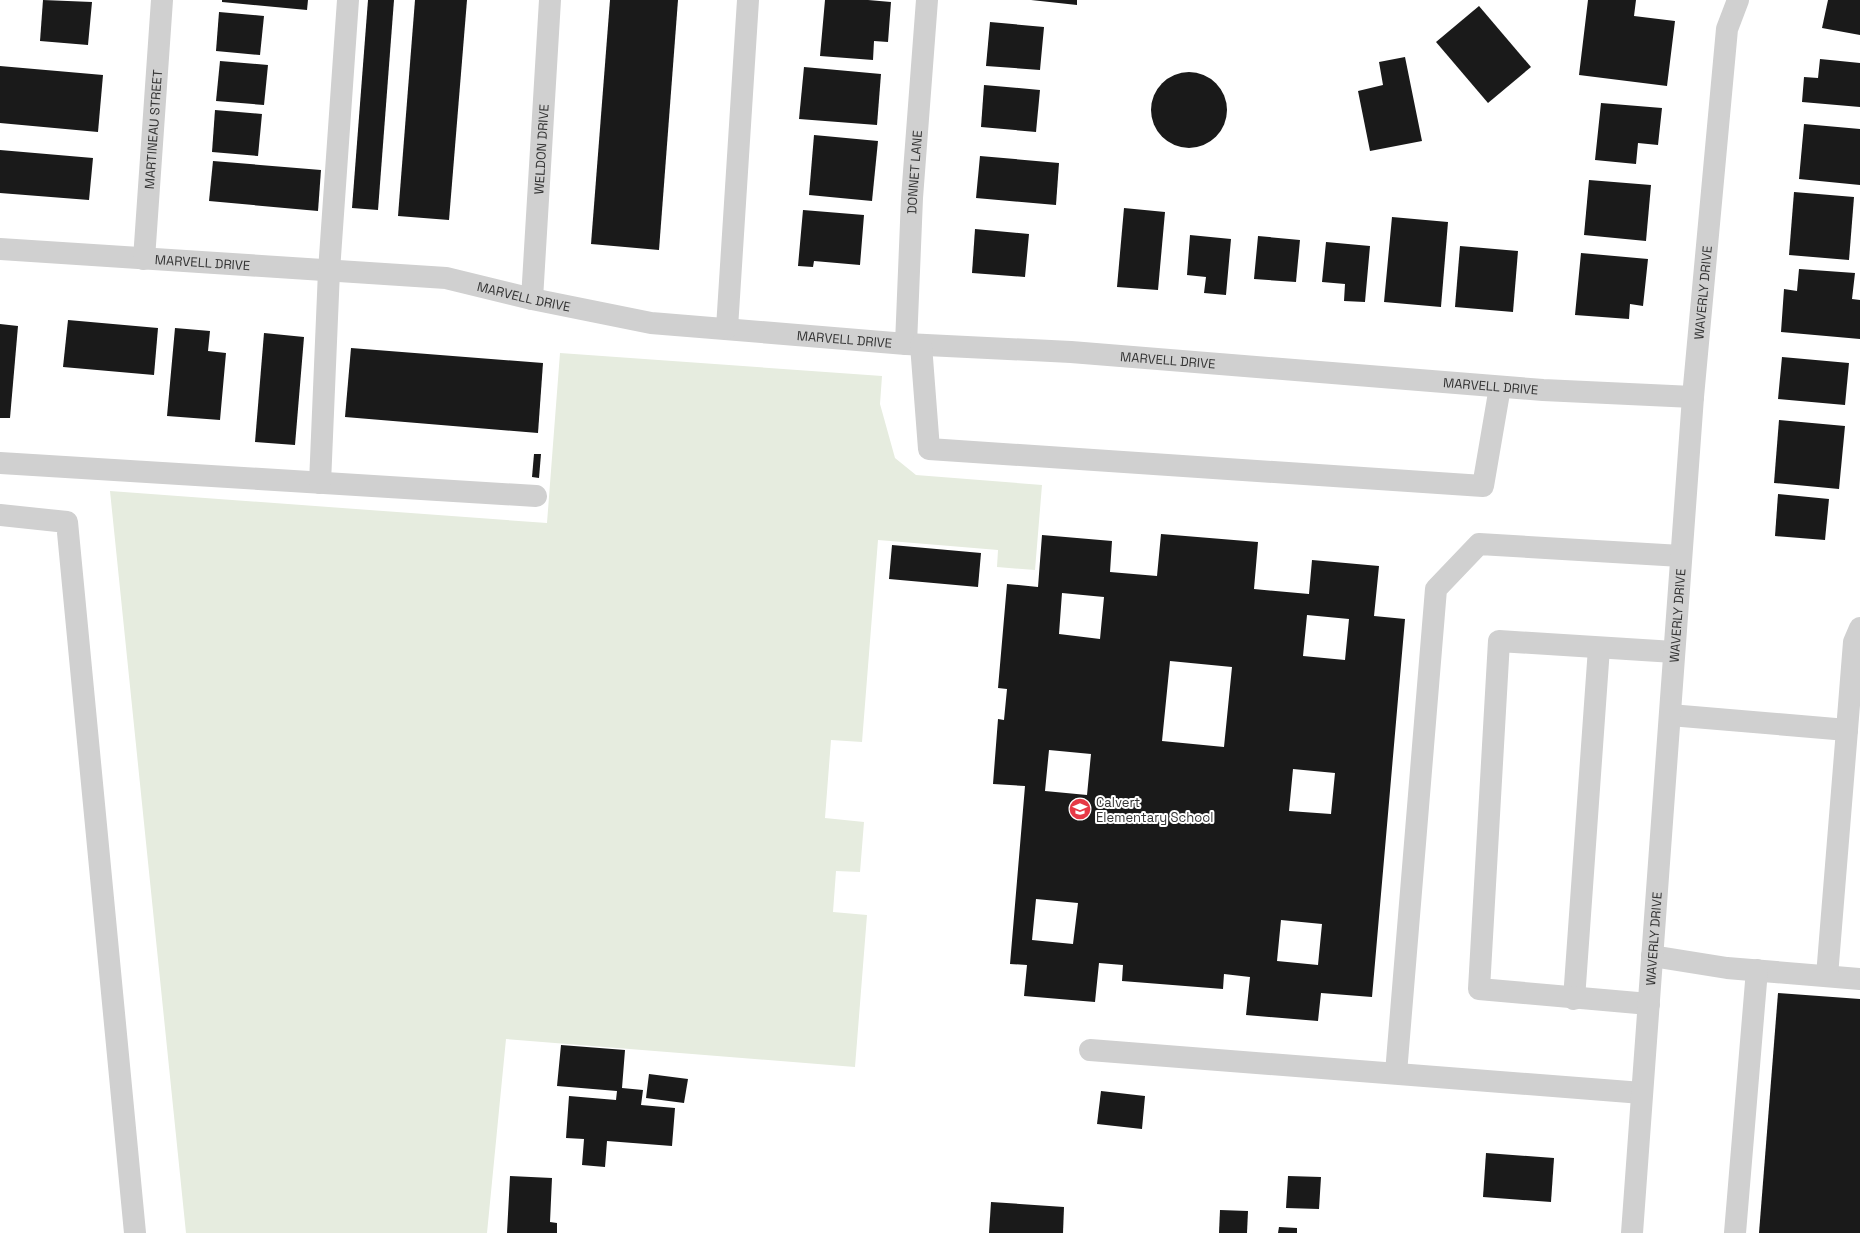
<svg xmlns="http://www.w3.org/2000/svg" width="1860" height="1233" font-family="'Space Grotesk',sans-serif">
	<rect width="100%" height="100%" fill="#fff"/>
	<polygon fill="#e6ecdf" points="560,353 882,376 880,404 895,458 916,475 1042,485 1035,570 997,567 998,550 878,540 862,742 831,740 825,818 864,822 860,872 836,871 833,912 867,915 855,1067 506,1039 487,1233 186,1233 110,491 547,523"/>
	<g fill="#1a1a1a" fill-rule="evenodd">
		<polygon points="43,0 92,2 88,45 40,41"/>
		<polygon points="222,0 308,0 307,10 222,2"/>
		<polygon points="368,0 394,0 378,210 352,208"/>
		<polygon points="415,0 467,0 449,220 398,216"/>
		<polygon points="610,0 678,0 659,250 591,244"/>
		<polygon points="825,0 868,0 891,2 888,42 874,41 873,60 820,56"/>
		<polygon points="1031,0 1077,0 1077,5"/>
		<polygon points="1588,0 1636,0 1634,16 1675,21 1667,86 1579,75"/>
		<polygon points="1828,0 1860,0 1860,35 1822,28"/>
		<polygon points="1479,6 1531,67 1488,103 1436,42"/>
		<polygon points="219,12 264,16 260,55 216,51"/>
		<polygon points="990,22 1044,27 1040,70 986,66"/>
		<polygon points="1405,57 1422,141 1370,151 1358,91 1383,85 1379,62"/>
		<polygon points="1820,59 1860,63 1860,107 1802,102 1804,77 1818,78"/>
		<polygon points="220,61 268,65 264,105 216,101"/>
		<polygon points="0,66 103,75 98,132 0,123"/>
		<polygon points="804,67 881,74 877,125 799,119"/>
		<circle cx="1189" cy="110" r="38"/>
		<polygon points="984,85 1040,90 1036,132 981,127"/>
		<polygon points="1601,103 1662,108 1658,145 1638,143 1636,164 1595,160"/>
		<polygon points="215,110 262,114 258,156 212,152"/>
		<polygon points="1804,124 1860,129 1860,185 1799,179"/>
		<polygon points="814,135 878,141 872,201 809,195"/>
		<polygon points="0,150 93,158 89,200 0,193"/>
		<polygon points="980,156 1059,163 1056,205 976,198"/>
		<polygon points="213,161 321,170 318,211 209,201"/>
		<polygon points="1589,180 1651,185 1646,241 1584,235"/>
		<polygon points="1794,192 1854,197 1849,260 1789,255"/>
		<polygon points="1124,208 1165,212 1158,290 1117,287"/>
		<polygon points="803,210 864,215 860,265 814,261 813,267 798,266"/>
		<polygon points="1392,217 1448,222 1441,307 1384,302"/>
		<polygon points="975,229 1029,234 1025,277 972,273"/>
		<polygon points="1190,235 1231,239 1226,295 1204,293 1206,277 1187,275"/>
		<polygon points="1258,236 1300,240 1296,282 1254,279"/>
		<polygon points="1326,242 1370,246 1365,302 1344,301 1345,284 1322,282"/>
		<polygon points="1460,246 1518,251 1513,312 1455,307"/>
		<polygon points="1581,253 1648,259 1643,306 1630,304 1629,319 1575,315"/>
		<polygon points="1799,269 1855,273 1852,299 1860,300 1860,339 1781,332 1784,289 1797,291"/>
		<polygon points="68,320 158,328 154,375 63,367"/>
		<polygon points="0,324 18,326 10,418 0,418"/>
		<polygon points="175,328 210,331 208,351 226,353 220,420 167,416"/>
		<polygon points="264,333 304,337 295,445 255,442"/>
		<polygon points="351,348 543,363 538,433 345,417"/>
		<polygon points="1782,357 1849,363 1845,405 1778,399"/>
		<polygon points="1779,420 1845,426 1839,489 1774,483"/>
		<polygon points="534,454 541,454 539,478 532,477"/>
		<polygon points="1778,494 1829,499 1825,540 1775,536"/>
		<path d="M 1161,534 L 1258,542 L 1254,589 L 1309,594 L 1312,560 L 1379,566 L 1374,616 L 1405,619 L 1372,997 L 1321,993 L 1318,1021 L 1246,1015 L 1250,977 L 1224,974 L 1223,989 L 1122,981 L 1123,965 L 1099,963 L 1095,1002 L 1024,996 L 1027,965 L 1010,964 L 1025,786 L 993,784 L 998,719 L 1004,720 L 1007,689 L 998,688 L 1007,584 L 1038,587 L 1042,535 L 1112,541 L 1110,572 L 1157,576 ZM 1062,593 L 1104,597 L 1100,639 L 1059,634 ZM 1307,615 L 1349,619 L 1345,660 L 1303,656 ZM 1170,661 L 1232,667 L 1224,747 L 1162,741 ZM 1049,750 L 1091,754 L 1087,795 L 1045,791 ZM 1293,769 L 1335,773 L 1331,814 L 1289,811 ZM 1036,899 L 1078,903 L 1073,944 L 1032,940 ZM 1281,920 L 1322,924 L 1318,965 L 1277,961 Z"/>
		<polygon points="892,545 981,553 978,587 889,579"/>
		<polygon points="1778,993 1860,999 1860,1233 1759,1233"/>
		<polygon points="561,1045 625,1050 622,1088 643,1090 641,1105 675,1108 672,1146 607,1141 605,1167 582,1165 584,1139 566,1138 569,1096 616,1100 617,1091 557,1086"/>
		<polygon points="649,1074 688,1079 684,1103 646,1098"/>
		<polygon points="1101,1091 1145,1096 1142,1129 1097,1124"/>
		<polygon points="1486,1153 1554,1158 1551,1202 1483,1197"/>
		<polygon points="510,1176 552,1178 550,1222 557,1223 557,1233 507,1233"/>
		<polygon points="1288,1176 1321,1177 1319,1209 1286,1208"/>
		<polygon points="991,1202 1064,1207 1063,1233 989,1233"/>
		<polygon points="1220,1210 1248,1211 1247,1233 1219,1233"/>
		<polygon points="1279,1227 1297,1228 1297,1233 1278,1233"/>
	</g>
	<g fill="none" stroke-linecap="round" stroke-linejoin="round">
		<g stroke="#d0d0d0" stroke-width="22">
			<path id="s1" d="M 0,249 L 446,278 L 532,299 L 651,323 L 906,344 L 1071,352 L 1543,390 L 1693,397"/>
			<path id="s2" d="M 144,259 L 162,0"/>
			<path id="s3" d="M 532,299 L 550,0"/>
			<polyline points="727,328 748,0"/>
			<path id="s4" d="M 906,344 L 912,198 L 927,0"/>
			<polyline points="921,345 929,449 1483,486 1500,387"/>
			<polyline points="0,463 536,496"/>
			<polyline points="320,483 329,271 348,0"/>
			<polyline points="0,515 67,522 135,1233"/>
			<polyline points="1670,715 1847,730 1854,642 1860,628"/>
			<polyline points="1652,956 1727,968 1860,979"/>
			<polyline points="1827,976 1847,730"/>
			<polyline points="1574,999 1599,648"/>
			<polyline points="1649,1004 1479,989 1499,641 1674,652"/>
			<polyline points="1090,1050 1642,1093"/>
			<polyline points="1396,1073 1436,589 1479,544 1681,556"/>
			<path id="s5" d="M 1632,1233 L 1693,397 L 1727,29 L 1738,0"/>
			<polyline points="1735,1233 1757,970"/>
		</g>
	</g>
	<defs>
		<g id="school-disc" transform="scale(1.15)"><circle r="9.5" fill="#e63946" stroke="#fff"/><path d="M0-5L7-2L0 1L-7-2ZM-4 1L0 2.5L4 1V4Q0 6-4 4Z" fill="#fff"/></g>
	</defs>
	<g fill-rule="evenodd">
		<use href="#school-disc" x="1080" y="809"/>
	</g>
	<g text-anchor="middle" dominant-baseline="central" stroke-width="4" stroke-linejoin="round" paint-order="stroke">
		<g font-size="13" fill="#333" stroke="#fff">
			<text stroke="none"><textPath href="#s2" startOffset="130">MARTINEAU STREET</textPath></text>
			<text stroke="none"><textPath href="#s3" startOffset="150">WELDON DRIVE</textPath></text>
			<text stroke="none"><textPath href="#s4" startOffset="172">DONNET LANE</textPath></text>
			<text stroke="none"><textPath href="#s1" startOffset="203">MARVELL DRIVE</textPath></text>
			<text stroke="none"><textPath href="#s5" startOffset="943">WAVERLY DRIVE</textPath></text>
			<text stroke="none"><textPath href="#s1" startOffset="527">MARVELL DRIVE</textPath></text>
			<text stroke="none"><textPath href="#s1" startOffset="851">MARVELL DRIVE</textPath></text>
			<text stroke="none"><textPath href="#s1" startOffset="1175">MARVELL DRIVE</textPath></text>
			<text stroke="none"><textPath href="#s1" startOffset="1499">MARVELL DRIVE</textPath></text>
			<text stroke="none"><textPath href="#s5" startOffset="619">WAVERLY DRIVE</textPath></text>
			<text stroke="none"><textPath href="#s5" startOffset="295">WAVERLY DRIVE</textPath></text>
		</g>
		<g font-size="13" fill="#333" stroke="#fff" text-anchor="start">
			<text x="1096" y="802">Calvert<tspan x="1096" dy="15">Elementary School</tspan></text>
		</g>
	</g>
</svg>
